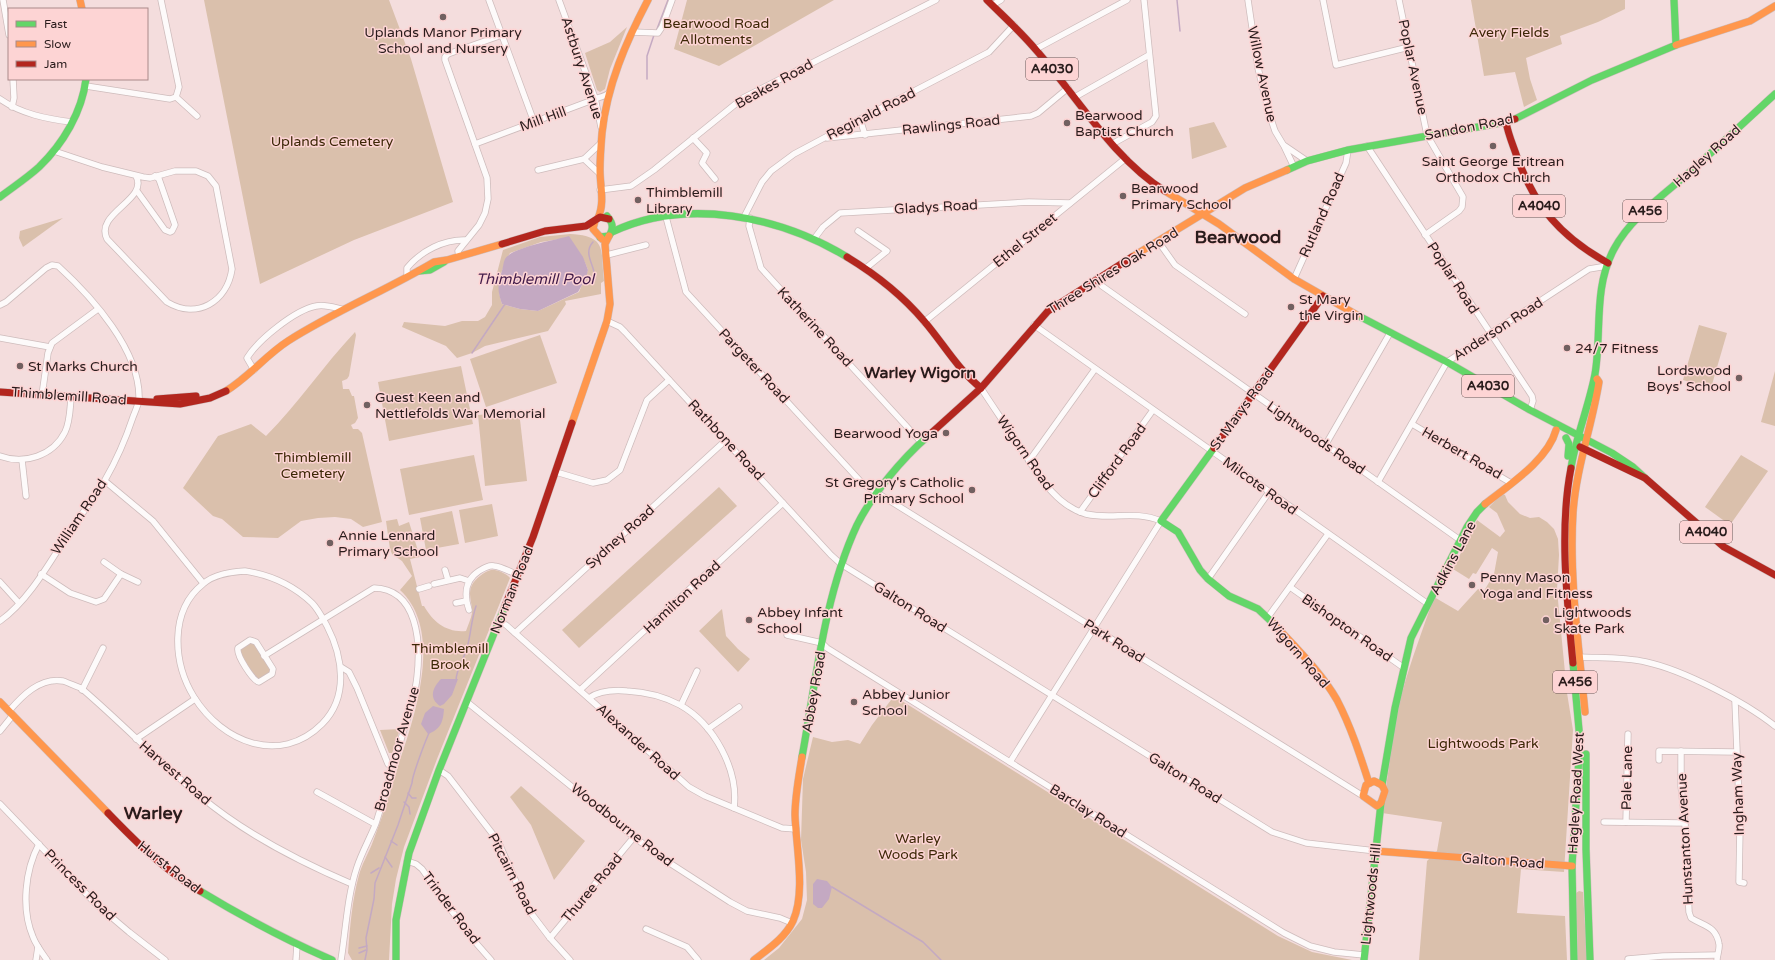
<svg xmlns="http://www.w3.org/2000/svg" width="1775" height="960" font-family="'Varela Round',sans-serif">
	<rect width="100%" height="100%" fill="#f4dddd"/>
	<g fill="#dac0ac" fill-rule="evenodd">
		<polygon points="204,0 389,0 411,59 453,202 354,240 260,284"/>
		<polygon points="687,0 834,0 719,66 674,49"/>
		<polygon points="1471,0 1625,0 1625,9 1598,22 1560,36 1562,44 1526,58 1530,79 1537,100 1524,107 1515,72 1484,76"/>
		<polygon points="627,27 610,69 605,89 600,92 597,90 585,53 610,42"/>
		<polygon points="1214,122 1227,147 1192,159 1189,128"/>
		<polygon points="63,218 23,247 19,238 20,231"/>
		<path d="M 570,234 C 609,236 600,251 604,281 L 601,283 L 601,294 L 565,301 L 566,304 L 548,331 L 485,346 L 472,353 L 457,358 L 446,346 L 402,327 L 404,322 L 445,326 L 462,321 L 478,321 L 485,317 L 492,305 L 492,292 L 503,250 L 540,237 ZM 560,239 C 577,247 581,252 588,270 L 579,292 L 538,311 L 520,309 L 502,304 C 495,284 501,271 510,253 L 541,242 Z"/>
		<polygon points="1699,325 1727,333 1711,388 1683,380"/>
		<path d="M 355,332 L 356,335 L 349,376 L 347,379 L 342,381 L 343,389 L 349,389 L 352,396 L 354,396 L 358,418 L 355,423 L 351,425 L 353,429 L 358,429 L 362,433 L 382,522 L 363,527 L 351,519 L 335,517 L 318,518 L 301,521 L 278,538 L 243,537 L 222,519 L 213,516 L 183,488 L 218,436 L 251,424 L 266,436 C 298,404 323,366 355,332 Z"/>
		<polygon points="540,335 557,383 486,407 470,359"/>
		<polygon points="461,366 473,424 389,441 378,382"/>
		<polygon points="1775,371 1775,426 1761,422"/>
		<polygon points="519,411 527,481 485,486 478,415"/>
		<polygon points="474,455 483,500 409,515 400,469"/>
		<polygon points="1741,455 1768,471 1730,525 1705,507"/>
		<polygon points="719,487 737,506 579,648 562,630"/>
		<path d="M 1502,494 L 1505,495 L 1508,502 L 1520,514 L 1530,518 L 1539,517 L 1547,522 L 1554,529 L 1558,539 L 1559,555 L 1557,590 L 1567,693 L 1573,730 L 1564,872 L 1521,869 L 1517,913 L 1565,916 L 1567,960 L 1419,960 L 1427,861 L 1437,851 L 1442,822 L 1382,813 C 1389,773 1392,732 1402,693 C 1411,660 1423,629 1434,597 L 1458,611 L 1478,589 L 1484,591 L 1494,574 L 1498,552 L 1492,548 L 1476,574 L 1473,573 L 1469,579 L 1453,569 L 1477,520 L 1500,537 L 1505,531 L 1497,513 L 1489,507 Z"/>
		<polygon points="492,504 498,536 465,543 459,510"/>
		<polygon points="452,511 459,544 426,550 420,518"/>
		<path d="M 397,519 L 399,526 L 409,522 L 420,557 L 410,559 L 422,606 L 424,606 C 433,622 447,633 466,631 C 468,625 471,619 472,613 C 473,604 467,595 472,585 C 474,580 485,571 491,570 C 496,569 507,574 510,578 L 437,759 L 404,847 L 396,879 L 392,904 L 389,960 L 352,960 L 348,953 C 350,928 352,900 359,875 C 362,864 368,854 372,844 C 382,818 391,790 399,763 C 415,715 444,631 400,590 L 412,576 L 402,561 L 392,554 L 390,549 L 386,521 Z"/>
		<polygon points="722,609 726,636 738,649 750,659 738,672 699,631"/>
		<path d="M 250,642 L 255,645 L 270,668 C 270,676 263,680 256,679 L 241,656 L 241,649 Z"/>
		<polygon points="894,696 1278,936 1312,952 1352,960 764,960 779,948 802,919 807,900 806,872 801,840 803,779 813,737 832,742 848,740 860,744 872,725"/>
		<polygon points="400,729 393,751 392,753 389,753 380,730"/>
		<polygon points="521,786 585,841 554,880 531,825 510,797"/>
		<polygon points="1579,891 1583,892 1587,960 1578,960 1576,893"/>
	</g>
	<g fill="#c4a9c2">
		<path d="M 569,236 L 583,257 L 588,270 L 586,278 L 578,292 L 538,311 L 520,309 L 502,304 C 498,293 497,285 501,274 C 503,269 503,263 505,259 C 512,247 556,240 569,236 Z"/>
		<path d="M 441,679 L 458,679 L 452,695 L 444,704 L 440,706 C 428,698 433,687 441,679 Z"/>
		<path d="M 433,706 L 444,709 C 443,722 441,729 428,734 L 421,724 L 425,713 Z"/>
		<polygon points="817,879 827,881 832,887 829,899 822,908 818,908 813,904 813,884"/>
	</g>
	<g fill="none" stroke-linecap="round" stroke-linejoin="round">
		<g stroke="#c4a9c2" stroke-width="1.5">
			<polyline points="1177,0 1180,31"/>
			<polyline points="657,29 668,0"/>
			<polyline points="647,79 647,56 654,35"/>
			<path d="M 584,282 L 589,284 L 595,280 C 596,266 582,254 593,242"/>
			<polyline points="472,353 505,304"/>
			<path d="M 456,681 C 456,669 464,659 467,648 C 471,634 471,621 476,606"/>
			<polyline points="408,793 412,798 416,798"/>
			<polyline points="404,802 409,807 410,814"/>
			<polyline points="391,841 397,845"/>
			<polyline points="385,857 392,867"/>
			<polyline points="371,873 379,868"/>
			<polyline points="832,887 923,942 941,960"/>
			<polyline points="359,948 367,946"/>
			<polyline points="359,953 366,950"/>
			<path d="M 365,960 L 367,950 L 366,938 L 374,899 L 375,883 L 398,825 L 412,783 C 412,776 425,742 429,733"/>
		</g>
		<g stroke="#cebcbc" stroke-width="7">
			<g id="street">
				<polyline points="3,0 9,35"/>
				<polyline points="489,0 534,122"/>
				<polyline points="559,0 595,98 601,127"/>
				<polyline points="1248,0 1258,68 1269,113 1275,131 1284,146 1294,167"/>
				<polyline points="1323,0 1336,65 1409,47"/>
				<polyline points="1399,0 1427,135 1463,197 1462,207 1459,211 1425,235"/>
				<polyline points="992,5 1001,0"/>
				<polyline points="632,32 658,33 662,27 672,0"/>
				<polyline points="1036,49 1127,0"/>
				<polyline points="86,86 170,99 176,97 179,87 161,0"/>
				<polyline points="176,97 197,116"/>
				<polyline points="1075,97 1149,55"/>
				<path d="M 0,99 C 21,114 47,119 72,122"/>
				<polyline points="12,107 14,98 13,79"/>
				<polyline points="860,119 865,135"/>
				<polyline points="693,138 707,153 702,163 715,179"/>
				<polyline points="827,138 1031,116 1038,113 1068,88"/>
				<path d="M 475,144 L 590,101 C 596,97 603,98 609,93"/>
				<polyline points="1112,144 1152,122 1156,116 1144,0"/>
				<polyline points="1285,146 1307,161"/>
				<polyline points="1367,146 1532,396 1533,401 1530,410"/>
				<path d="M 54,151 L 102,167 L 143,177 L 150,178 L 175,171 L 196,171 L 208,176 L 216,186 L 232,269 C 227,302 197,320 167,302 L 107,239 C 94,213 149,200 136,176"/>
				<polyline points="538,170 584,159"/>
				<polyline points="599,173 584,159 601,143"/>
				<polyline points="600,190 631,186 654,170 743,98 936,0"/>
				<polyline points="137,191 165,230 170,232 172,231 175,225 159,179 155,176"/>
				<polyline points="666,217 686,292 863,484 1363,796"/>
				<polyline points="744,217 762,182 771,171 794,154 824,138 989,52 1014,25"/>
				<polyline points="750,218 749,226 761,268 921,442"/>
				<polyline points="858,231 887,251 866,268"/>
				<polyline points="814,239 823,227 840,213 1029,202 1070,203"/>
				<polyline points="1158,241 1175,265 1245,314"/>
				<polyline points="607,255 646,245"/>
				<polyline points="459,256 458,251 479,225 485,213 488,199 487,178 445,60 445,57 448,54 502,35"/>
				<path d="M 407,277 L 407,268 C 421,251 444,239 466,240"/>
				<polyline points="1096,279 1102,286 1460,540"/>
				<polyline points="1294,279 1346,163 1348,150"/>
				<path d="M 0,305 L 6,302 L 46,268 L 52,265 L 58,266 C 92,297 141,351 139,400 C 138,405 135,412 133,417 C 126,438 116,461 105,480 C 95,497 83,512 72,528 C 52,558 30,600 0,621"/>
				<polyline points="607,321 620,327 625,332 831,555 841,564 1272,832 1306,843 1376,851"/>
				<polyline points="924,322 1126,158"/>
				<polyline points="1034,325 1428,604"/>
				<polyline points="0,338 50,347"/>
				<path d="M 254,370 L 247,358 C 258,340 295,310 316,306 C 324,304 333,307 341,309"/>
				<path d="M 981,388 C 993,407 1006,425 1018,444 C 1036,470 1053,505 1086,514 C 1112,520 1134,510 1161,521 L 1010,762"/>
				<polyline points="42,395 48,353 52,343 98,309"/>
				<polyline points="1412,424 1511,483"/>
				<polyline points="1326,444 1390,333"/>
				<path d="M 0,456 C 24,465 53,456 65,432 C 70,422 70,409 71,398"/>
				<polyline points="22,460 26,496"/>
				<polyline points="1029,461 1095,369"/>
				<polyline points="556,472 593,483 607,480 620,470 647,400 669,380"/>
				<polyline points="105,481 153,521 203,583"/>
				<polyline points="1378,482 1447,362 1589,269 1607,266"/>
				<polyline points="1080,512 1153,410"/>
				<polyline points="104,562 121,574 138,582"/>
				<polyline points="445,570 448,580"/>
				<path d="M 245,571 C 271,575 294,586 312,603 C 318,609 323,619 327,626 C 343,657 349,697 322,724 C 280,766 222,742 194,697 C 173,663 169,611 203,584 C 214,574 231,572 245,571 Z"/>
				<polyline points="41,574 70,593 96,602 104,599 121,574"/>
				<polyline points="1208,579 1269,492"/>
				<polyline points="0,582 19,603"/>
				<polyline points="434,584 460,578 469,581"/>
				<polyline points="1290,587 1404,668"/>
				<polyline points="419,589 429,586"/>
				<polyline points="456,603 466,601"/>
				<path d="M 469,610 C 464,595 465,580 479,571 C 484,568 489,565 494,566 C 502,567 511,572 518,575"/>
				<polyline points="1268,617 1328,534"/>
				<polyline points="499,622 506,625 689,787 705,796 782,828 796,829"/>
				<polyline points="515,633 726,440"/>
				<polyline points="787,635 822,643 827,648 1284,933 1310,946 1334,952 1364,955"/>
				<path d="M 250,640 L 256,642 L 273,669 L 272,674 L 259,682 C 253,681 236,655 238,648 Z"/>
				<path d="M 264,656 L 374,588 C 418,589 421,643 417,677 C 415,697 408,716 402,736 C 394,765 385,794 376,823 C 370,838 362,852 357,867 C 347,897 346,929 341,960"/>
				<path d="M 1581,657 C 1602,658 1625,657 1646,662 C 1683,670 1745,702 1775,726"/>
				<polyline points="341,667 349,672 357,688 388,764 393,768"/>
				<polyline points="82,690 103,648"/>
				<polyline points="580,690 783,503"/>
				<path d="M 589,698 C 599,691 615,690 627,691 C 646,692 663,696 680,705 C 714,724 739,770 734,808"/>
				<polyline points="1735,701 1740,827 1739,882 1744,883"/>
				<polyline points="467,702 634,837 665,860 730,902 747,911 780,918 792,923"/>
				<polyline points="681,705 697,671"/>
				<path d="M 9,711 C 22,696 40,677 63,681 C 69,683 75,686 81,688 C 122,723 159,762 200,796 C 245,834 298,861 352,884"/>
				<polyline points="708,729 739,707"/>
				<polyline points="0,731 13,715"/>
				<polyline points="136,739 195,699"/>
				<path d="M 1681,751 L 1681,786 L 1685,823 L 1689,912 L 1691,918 C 1704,926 1716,926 1719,944 C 1720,949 1717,955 1717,960"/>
				<polyline points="1659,760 1659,751 1736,752"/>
				<polyline points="439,770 448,776 498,841 528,909 550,938 570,960"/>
				<polyline points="317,792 375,824"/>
				<polyline points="0,804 96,904 129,932 165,960"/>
				<polyline points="1604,822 1685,823"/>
				<polyline points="1626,822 1628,734"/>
				<path d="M 39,844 C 25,870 21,909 33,937 C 36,945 42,953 47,960"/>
				<polyline points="407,861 416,864 422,869 448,906 476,943 491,960"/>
				<polyline points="646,929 687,947 698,960"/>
				<polyline points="550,938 634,837"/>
				<polyline points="1628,959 1663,956 1717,955"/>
				<polyline points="36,960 38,947"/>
				<polyline points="296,960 297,945"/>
			</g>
		</g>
		<g stroke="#cebcbc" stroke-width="8">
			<g id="fast">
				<polyline points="1515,119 1592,80 1676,45 1674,0"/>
				<polyline points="1287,170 1307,161 1348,150 1506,122"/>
				<path d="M 0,197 C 13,187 27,178 39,167 C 63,144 82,112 86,79"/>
				<path d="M 612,232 C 686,197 779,216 847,257"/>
				<path d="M 600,237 L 609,236 C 614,228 613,223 607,216"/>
				<polyline points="419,271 430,270 444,262"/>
				<polyline points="1357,315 1447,362 1530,410 1612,453 1633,467 1645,478"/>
				<polyline points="1566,438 1569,444 1568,456"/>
				<polyline points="1214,448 1161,521 1178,532 1200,570 1208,579 1229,596 1258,609 1274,624"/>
				<path d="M 1571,468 C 1576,436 1589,406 1595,374 C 1602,333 1593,288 1614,249 C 1631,217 1665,194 1692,170 C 1720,145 1748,119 1775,94"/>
				<polyline points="1573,663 1580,741 1572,866 1574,960"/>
				<polyline points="1586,754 1586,849 1590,960"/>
				<path d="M 802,757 C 816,681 824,596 857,525 C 873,493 902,459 928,436"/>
				<polyline points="1382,785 1395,708 1411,638 1467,527 1477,512 1485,504"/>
				<path d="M 200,891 C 243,917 286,940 332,960"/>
				<polyline points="396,960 396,920 409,853 439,770 505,606"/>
				<polyline points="1364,960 1381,803"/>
			</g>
		</g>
		<g stroke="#cebcbc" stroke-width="8">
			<g id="slow">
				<polyline points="80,0 82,9"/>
				<polyline points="1676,45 1750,21 1775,6"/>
				<polyline points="1165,191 1219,224 1294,279 1357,315"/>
				<path d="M 598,218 C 605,203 600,186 600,170 C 600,157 601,145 602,133 C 607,85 626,42 648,0"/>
				<polyline points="595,221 593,229 602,239"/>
				<polyline points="1132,257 1245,188 1287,170"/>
				<path d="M 226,391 C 249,377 266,355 288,341 C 335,311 387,290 434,262 L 447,260 L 502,244"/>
				<polyline points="572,423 607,321 610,304 605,244 609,236"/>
				<path d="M 1485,504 C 1509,485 1548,460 1556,430"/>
				<path d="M 1274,624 C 1296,648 1321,672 1337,700 C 1351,727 1360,755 1369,783"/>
				<polyline points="0,702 108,813"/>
				<path d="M 1585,712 C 1579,647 1569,578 1573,513 C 1576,468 1592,426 1599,382 L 1597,379"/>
				<polygon points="1374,781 1382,785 1385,791 1381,803 1377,806 1363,796 1366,785"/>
				<polyline points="1376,851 1572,866"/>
				<path d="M 754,960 C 768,949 785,938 793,921 C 806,892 796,847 795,815 C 795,796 799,776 802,757"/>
			</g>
		</g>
		<g stroke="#cebcbc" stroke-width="8">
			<g id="jam">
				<path d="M 987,0 C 1003,16 1021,32 1036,50 C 1076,95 1113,159 1165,191"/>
				<path d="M 1515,119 L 1506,122 C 1508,134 1513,145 1517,157 C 1535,207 1561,237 1608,263"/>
				<polyline points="502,244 545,231 586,226 600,217 609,219"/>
				<path d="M 847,257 C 875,274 902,295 924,321 C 943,343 958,370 981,388"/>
				<polyline points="0,392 180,404 210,398 226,391"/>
				<polyline points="157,399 196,396"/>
				<polyline points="928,436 981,388 1048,311 1132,257"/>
				<polyline points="1580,447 1645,478 1724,547 1775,575"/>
				<polyline points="1214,448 1323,296"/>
				<path d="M 1571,468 C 1559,529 1567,601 1573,663"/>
				<polyline points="505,606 533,537 572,423"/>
				<path d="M 108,813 C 136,842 165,871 200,891"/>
			</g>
		</g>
		<use href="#street" stroke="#fdfafa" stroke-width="5.5"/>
		<use href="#fast" stroke="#63d668" stroke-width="7"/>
		<use href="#slow" stroke="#ff974d" stroke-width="7"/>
		<use href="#jam" stroke="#b3261e" stroke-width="7"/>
	</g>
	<g fill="#716060" stroke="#fdd4d4" stroke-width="1.5">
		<circle cx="443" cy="17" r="4"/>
		<circle cx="1067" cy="123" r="4"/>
		<circle cx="1493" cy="146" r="4"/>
		<circle cx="1123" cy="196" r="4"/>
		<circle cx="638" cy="200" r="4"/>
		<circle cx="1291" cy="307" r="4"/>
		<circle cx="1567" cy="348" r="4"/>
		<circle cx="20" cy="366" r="4"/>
		<circle cx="1739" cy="378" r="4"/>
		<circle cx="367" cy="405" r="4"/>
		<circle cx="946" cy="433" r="4"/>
		<circle cx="972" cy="490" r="4"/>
		<circle cx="330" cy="543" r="4"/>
		<circle cx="1472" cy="585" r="4"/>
		<circle cx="749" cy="620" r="4"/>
		<circle cx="1546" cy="620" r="4"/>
		<circle cx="854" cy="702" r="4"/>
	</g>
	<g text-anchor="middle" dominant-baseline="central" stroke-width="3" stroke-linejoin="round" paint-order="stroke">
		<g fill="#fdd4d4" stroke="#695353" stroke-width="1">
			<rect x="1026" y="58" width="52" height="22" rx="3"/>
			<rect x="1513" y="195" width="52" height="22" rx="3"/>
			<rect x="1623" y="200" width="44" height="22" rx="3"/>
			<rect x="1462" y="375" width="52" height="22" rx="3"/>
			<rect x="1680" y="521" width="52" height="22" rx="3"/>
			<rect x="1553" y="671" width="44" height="22" rx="3"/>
		</g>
		<g font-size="13" font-weight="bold" fill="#2a1c1c">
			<text x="1052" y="69">A4030</text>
			<text x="1539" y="206">A4040</text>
			<text x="1645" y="211">A456</text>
			<text x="1488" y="386">A4030</text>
			<text x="1706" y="532">A4040</text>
			<text x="1575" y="682">A456</text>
		</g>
		<g font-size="14" fill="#3c2706" stroke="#fdd4d4">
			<text x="716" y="23">Bearwood Road<tspan x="716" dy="16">Allotments</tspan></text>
			<text x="1509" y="32">Avery Fields</text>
			<text x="332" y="141">Uplands Cemetery</text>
			<text x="313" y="457">Thimblemill<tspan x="313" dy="16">Cemetery</tspan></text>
			<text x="450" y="648">Thimblemill<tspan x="450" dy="16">Brook</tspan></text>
			<text x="1483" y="743">Lightwoods Park</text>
			<text x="918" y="838">Warley<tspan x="918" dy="16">Woods Park</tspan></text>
		</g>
		<g font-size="14" fill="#2a1c1c" stroke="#fdd4d4" text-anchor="start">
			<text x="443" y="32" text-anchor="middle">Uplands Manor Primary<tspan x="443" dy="16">School and Nursery</tspan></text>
			<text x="1075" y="115">Bearwood<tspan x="1075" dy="16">Baptist Church</tspan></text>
			<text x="1493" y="161" text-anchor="middle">Saint George Eritrean<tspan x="1493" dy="16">Orthodox Church</tspan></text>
			<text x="1131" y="188">Bearwood<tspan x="1131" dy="16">Primary School</tspan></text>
			<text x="646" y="192">Thimblemill<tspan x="646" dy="16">Library</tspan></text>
			<text x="1299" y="299">St Mary<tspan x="1299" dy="16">the Virgin</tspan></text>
			<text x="1575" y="348">24/7 Fitness</text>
			<text x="28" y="366">St Marks Church</text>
			<text x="1731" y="370" text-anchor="end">Lordswood<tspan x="1731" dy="16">Boys' School</tspan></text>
			<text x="375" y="397">Guest Keen and<tspan x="375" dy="16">Nettlefolds War Memorial</tspan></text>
			<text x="938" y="433" text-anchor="end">Bearwood Yoga</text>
			<text x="964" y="482" text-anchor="end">St Gregory's Catholic<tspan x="964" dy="16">Primary School</tspan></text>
			<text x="338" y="535">Annie Lennard<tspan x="338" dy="16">Primary School</tspan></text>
			<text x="1480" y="577">Penny Mason<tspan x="1480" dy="16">Yoga and Fitness</tspan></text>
			<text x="757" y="612">Abbey Infant<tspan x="757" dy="16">School</tspan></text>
			<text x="1554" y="612">Lightwoods<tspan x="1554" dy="16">Skate Park</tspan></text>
			<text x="862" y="694">Abbey Junior<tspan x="862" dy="16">School</tspan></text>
		</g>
		<g font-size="14" fill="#2a1c1c" stroke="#fdd4d4">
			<text transform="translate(1413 67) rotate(78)">Poplar Avenue</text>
			<text transform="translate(582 68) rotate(72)">Astbury Avenue</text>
			<text transform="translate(1262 74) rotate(78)">Willow Avenue</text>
			<text transform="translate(774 84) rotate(-29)">Beakes Road</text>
			<text transform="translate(871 114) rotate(-27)">Reginald Road</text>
			<text transform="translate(543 119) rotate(-20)">Mill Hill</text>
			<text transform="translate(951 125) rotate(-6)">Rawlings Road</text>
			<text transform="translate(1469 127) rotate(-11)">Sandon Road</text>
			<text transform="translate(1707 156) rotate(-42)">Hagley Road</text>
			<text transform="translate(936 207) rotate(-3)">Gladys Road</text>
			<text transform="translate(1322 215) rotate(-66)">Rutland Road</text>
			<text transform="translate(1025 240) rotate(-39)">Ethel Street</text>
			<text transform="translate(1113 271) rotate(-32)">Three Shires Oak Road</text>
			<text transform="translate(1453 278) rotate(57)">Poplar Road</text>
			<text transform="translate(815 327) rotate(47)">Katherine Road</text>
			<text transform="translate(1498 329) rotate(-33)">Anderson Road</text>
			<text transform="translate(754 366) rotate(47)">Pargeter Road</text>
			<text transform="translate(69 396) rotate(4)">Thimblemill Road</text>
			<text transform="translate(1242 409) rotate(-54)">St Marys Road</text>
			<text transform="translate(1316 438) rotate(35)">Lightwoods Road</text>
			<text transform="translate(726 440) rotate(47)">Rathbone Road</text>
			<text transform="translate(1025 453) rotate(55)">Wigorn Road</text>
			<text transform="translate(1462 453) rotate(30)">Herbert Road</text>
			<text transform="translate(1117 461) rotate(-54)">Clifford Road</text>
			<text transform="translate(1260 486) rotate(36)">Milcote Road</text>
			<text transform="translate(79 517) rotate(-56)">William Road</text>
			<text transform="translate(620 537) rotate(-42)">Sydney Road</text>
			<text transform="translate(1453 558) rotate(-62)">Adkins Lane</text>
			<text transform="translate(512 590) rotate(-68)">Norman Road</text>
			<text transform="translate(682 597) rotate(-43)">Hamilton Road</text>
			<text transform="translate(910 607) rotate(32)">Galton Road</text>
			<text transform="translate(1347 628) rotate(35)">Bishopton Road</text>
			<text transform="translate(1114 641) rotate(32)">Park Road</text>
			<text transform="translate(1298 653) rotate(49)">Wigorn Road</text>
			<text transform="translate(814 692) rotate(-80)">Abbey Road</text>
			<text transform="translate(638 742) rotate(42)">Alexander Road</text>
			<text transform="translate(397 749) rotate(-74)">Broadmoor Avenue</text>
			<text transform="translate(175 773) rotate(41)">Harvest Road</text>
			<text transform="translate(1185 778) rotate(32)">Galton Road</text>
			<text transform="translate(1627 778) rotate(-89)">Pale Lane</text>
			<text transform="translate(1576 793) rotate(-87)">Hagley Road West</text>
			<text transform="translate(1738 794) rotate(-92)">Ingham Way</text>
			<text transform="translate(1088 811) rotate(32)">Barclay Road</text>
			<text transform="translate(622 825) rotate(38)">Woodbourne Road</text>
			<text transform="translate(1685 839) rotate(-93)">Hunstanton Avenue</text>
			<text transform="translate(1503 861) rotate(4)">Galton Road</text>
			<text transform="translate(169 867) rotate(38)">Hurst Road</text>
			<text transform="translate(512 874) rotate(63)">Pitcairn Road</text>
			<text transform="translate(80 885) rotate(45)">Princess Road</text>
			<text transform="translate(592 888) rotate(-50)">Thuree Road</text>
			<text transform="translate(1371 894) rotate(-84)">Lightwoods Hill</text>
			<text transform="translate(451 908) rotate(53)">Trinder Road</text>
		</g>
		<g font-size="15" font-style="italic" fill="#411b49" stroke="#fdd4d4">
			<text x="535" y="279">Thimblemill Pool</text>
		</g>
		<g font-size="16" font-weight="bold" fill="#2a1c1c" stroke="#fdd4d4">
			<text x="920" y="373">Warley Wigorn</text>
		</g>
		<g font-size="18" font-weight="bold" fill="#2a1c1c" stroke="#fdd4d4">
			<text x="1238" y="237">Bearwood</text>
			<text x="153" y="813">Warley</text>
		</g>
	</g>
	<rect x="8" y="8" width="140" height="72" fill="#fdd4d4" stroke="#a98a8a"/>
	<rect x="16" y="21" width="20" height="6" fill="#63d668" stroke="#a98a8a"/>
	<text x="44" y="28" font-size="12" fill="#2a1c1c">Fast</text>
	<rect x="16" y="41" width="20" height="6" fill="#ff974d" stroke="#a98a8a"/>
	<text x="44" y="48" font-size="12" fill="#2a1c1c">Slow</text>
	<rect x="16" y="61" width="20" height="6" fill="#b3261e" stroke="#a98a8a"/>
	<text x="44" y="68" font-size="12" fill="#2a1c1c">Jam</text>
</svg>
